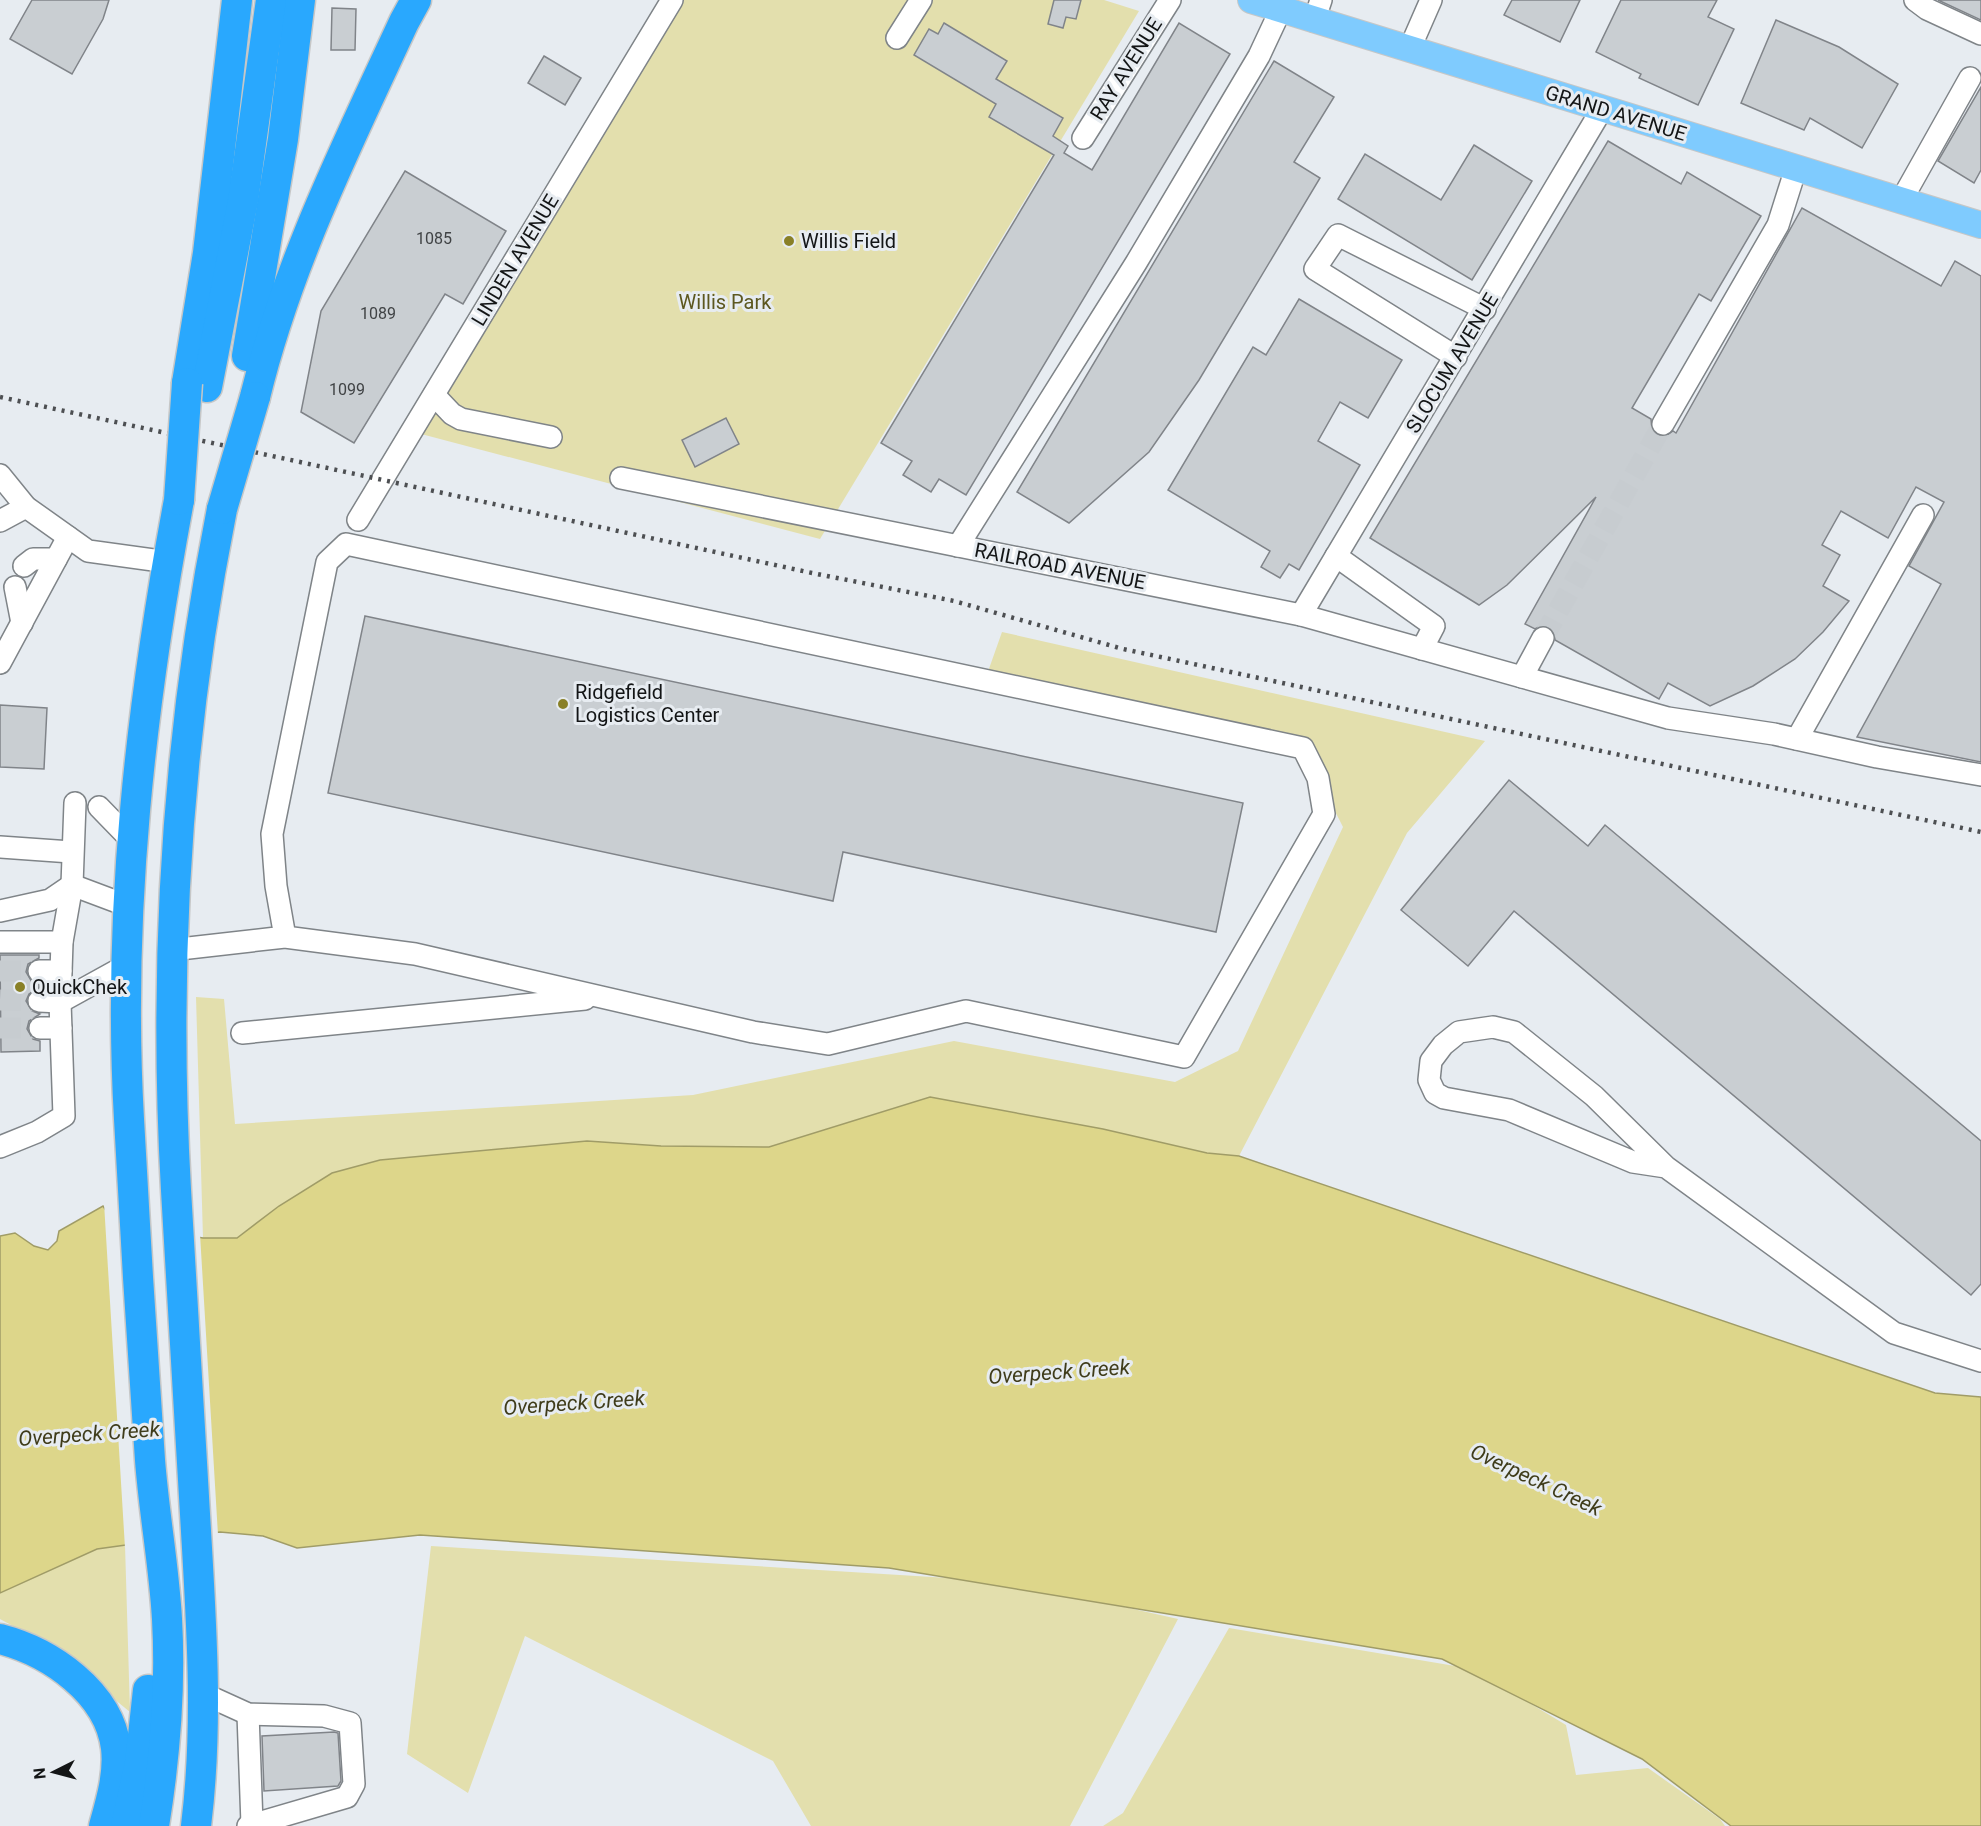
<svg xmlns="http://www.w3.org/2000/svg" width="1981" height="1826" font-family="Roboto,sans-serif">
	<rect width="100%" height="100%" fill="#e7ecf1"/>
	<g fill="#e3dfad">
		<polygon points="674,0 1104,0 1139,11 820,539 406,430"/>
		<polygon points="1002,632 1485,741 1407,833 1239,1156 1207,1153 930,1097 769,1147 661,1146 587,1141 380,1160 332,1173 279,1206 237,1238 203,1238 196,997 224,999 235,1124 693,1095 954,1041 1175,1082 1238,1051 1343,827 1303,748 985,680"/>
		<polygon points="125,1545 130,1712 48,1645 0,1619 0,1593 97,1549"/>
		<polygon points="431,1546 1013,1582 1178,1619 1070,1826 811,1826 773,1761 525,1636 468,1793 407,1754"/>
		<polygon points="1229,1628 1473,1669 1566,1725 1576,1775 1648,1768 1720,1819 1725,1826 1103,1826 1123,1813"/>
	</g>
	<polygon fill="#ddd68a" stroke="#a09c67" stroke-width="1.5" points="930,1097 1103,1129 1207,1153 1239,1156 1935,1393 1981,1397 1981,1826 1731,1826 1642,1759 1442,1659 889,1568 420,1535 297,1548 263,1536 220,1532 97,1549 0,1593 0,1236 15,1233 34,1246 48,1250 57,1241 59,1231 103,1206 114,1223 203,1238 237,1238 279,1206 332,1173 380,1160 587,1141 661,1146 769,1147"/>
	<polygon fill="#e7ecf1" points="104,1203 116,1220 200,1234 218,1535 125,1548"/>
	<g fill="#c9ced2" stroke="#808489" stroke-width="1.5">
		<polygon points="32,0 109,0 103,19 72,74 10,39"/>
		<polygon points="1054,0 1081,0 1076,19 1066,17 1063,28 1048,24"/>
		<polygon points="1512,0 1580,0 1560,42 1504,15"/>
		<polygon points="1621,0 1717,0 1708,17 1734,29 1698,105 1639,78 1641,74 1596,52"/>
		<polygon points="1938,0 1981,0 1981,20"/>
		<polygon points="332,8 356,9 355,50 331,50"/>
		<polygon points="1776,20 1839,47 1898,84 1862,148 1810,118 1804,130 1741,103"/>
		<polygon points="944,23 1007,61 996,79 1063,118 1053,136 1068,146 1064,153 1092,170 1179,23 1230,54 966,495 939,479 931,492 903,475 912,461 881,443 1054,155 989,117 996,104 914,55 929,29 938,34"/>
		<polygon points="544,56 581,78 565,105 528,83"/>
		<polygon points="1274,61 1334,97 1294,162 1320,178 1199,380 1149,452 1069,523 1017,492"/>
		<polygon points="1981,87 1981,170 1974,183 1938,161"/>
		<polygon points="1608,141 1681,184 1687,172 1761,216 1711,301 1699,294 1632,408 1651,419 1652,430 1657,435 1664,437 1673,431 1676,433 1802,208 1941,286 1955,261 1981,276 1981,762 1857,737 1941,584 1909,566 1944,502 1916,487 1888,538 1841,511 1822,545 1840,555 1823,586 1849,601 1823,632 1795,659 1753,686 1710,706 1668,683 1659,699 1555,640 1554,632 1550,627 1542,625 1535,629 1525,624 1596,497 1507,585 1479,605 1370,538"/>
		<polygon points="1474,145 1532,181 1472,280 1338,199 1365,154 1441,200"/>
		<polygon points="405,171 506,231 463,304 445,294 354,443 301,412 321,311"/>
		<polygon points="1299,299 1402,360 1368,418 1340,402 1318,441 1360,465 1299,570 1289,564 1280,578 1261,567 1270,551 1168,490 1253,347 1266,355"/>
		<polygon points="726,418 739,444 695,467 682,440"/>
		<polygon points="365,616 1243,803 1216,932 843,852 833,901 328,793"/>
		<polygon points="0,705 47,708 44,769 0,767"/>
		<polygon points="1509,780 1588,846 1605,825 1981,1141 1981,1284 1971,1295 1514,911 1468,966 1401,910"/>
		<polygon points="0,955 39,955 39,958 28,964 26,972 32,982 39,984 39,988 29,994 26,1001 32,1011 40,1014 29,1021 27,1029 33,1039 40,1041 40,1051 1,1052"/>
		<polygon points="334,1732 338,1733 341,1781 338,1786 264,1791 262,1736"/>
	</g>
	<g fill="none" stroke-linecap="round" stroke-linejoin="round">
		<g stroke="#c7ccd0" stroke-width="21" stroke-dasharray="21 10" stroke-linecap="butt">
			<polyline points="1543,638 1663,424"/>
			<polyline points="0,971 39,971"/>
			<polyline points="0,1000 39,1001"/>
			<polyline points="0,1028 40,1028"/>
		</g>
		<g stroke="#7f8488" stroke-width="24">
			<g id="minor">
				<polyline points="1915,0 1927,9 1981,34"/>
				<polyline points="1314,21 1321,0"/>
				<polyline points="897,38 921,0"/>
				<polyline points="1410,48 1431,0"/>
				<polyline points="1083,138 1170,0"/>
				<polyline points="1901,201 1970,78"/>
				<polyline points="1456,357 1315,269 1338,235 1485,309"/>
				<polyline points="434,395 452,414 461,419 551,437"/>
				<polyline points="1663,424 1778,225 1796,168"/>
				<polyline points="0,475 26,507 88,551 168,562"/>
				<polyline points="621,478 1301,615 1668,718 1774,734 1877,757 1981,775"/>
				<polyline points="358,520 672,0"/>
				<polyline points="0,521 26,507"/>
				<polyline points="958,546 1136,263 1259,56 1281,9"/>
				<polyline points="1336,556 1434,626 1422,649"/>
				<polyline points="24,566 33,559 56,559"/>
				<polyline points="15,587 22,623"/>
				<polyline points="1301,615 1602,109"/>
				<polyline points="0,663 68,537"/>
				<polyline points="1522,677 1543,638"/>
				<polyline points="1797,739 1923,515"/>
				<polyline points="99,807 132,841"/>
				<polyline points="0,847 71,852"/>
				<polyline points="72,885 128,906"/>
				<polyline points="0,911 50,900 72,885"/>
				<polyline points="0,942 62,942"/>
				<polyline points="171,950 285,937 415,954 753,1032 828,1044 966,1011 1184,1057 1324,814 1318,778 1303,748 346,544 327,562 272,834 276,886 285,937"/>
				<polyline points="39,971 61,971"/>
				<polyline points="39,1001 60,1002 127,965"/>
				<polyline points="40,1028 61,1028"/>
				<polyline points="242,1033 585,999"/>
				<polyline points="0,1147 37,1132 64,1116 60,1002 62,942 72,885 75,803"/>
				<polyline points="1666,1167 1633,1162 1509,1110 1444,1098 1435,1093 1429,1080 1431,1061 1443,1045 1459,1032 1493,1027 1514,1032 1594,1096 1666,1167 1894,1333 1981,1361"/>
				<polyline points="204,1694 248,1714 324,1716 350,1723 354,1784 347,1797 248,1826"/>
				<polyline points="248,1714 252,1824"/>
			</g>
		</g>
		<g stroke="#c6c7c7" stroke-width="28">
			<polyline id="major" points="1251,0 1981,225"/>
		</g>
		<g stroke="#c6c7c7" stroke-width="33">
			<g id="highway">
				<polyline points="247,356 283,139 300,0"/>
				<polyline points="187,383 208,253 237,0"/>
				<polyline points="207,387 243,201 271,0"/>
				<path d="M 255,397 C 287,265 347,145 404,22 L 416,0"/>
				<path d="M 0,1639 C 50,1652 109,1692 116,1748 C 119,1774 111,1801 104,1826"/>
				<polyline points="126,1826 140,1763 148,1690"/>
				<path d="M 154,1826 C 165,1758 171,1689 167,1619 C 164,1566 154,1513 150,1460 C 142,1346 135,1233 129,1119 C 117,911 141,704 179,500"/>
				<path d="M 196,1826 C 209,1722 201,1619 195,1514 C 189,1406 182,1298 176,1190 C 163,961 177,734 222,509"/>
			</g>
		</g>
		<use href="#minor" stroke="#fff" stroke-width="21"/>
		<use href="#major" stroke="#7fcbfe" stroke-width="26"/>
		<use href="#highway" stroke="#29a8fe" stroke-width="30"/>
		<polyline stroke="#4d4f52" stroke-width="4.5" stroke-dasharray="3 6" stroke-linecap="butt" points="0,397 812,573 954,601 1123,649 1981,832"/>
		<g stroke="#c6c7c7" stroke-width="33" stroke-linecap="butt">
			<g id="highway-bridge">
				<polyline points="179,500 187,383"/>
				<polyline points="222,509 255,397"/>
			</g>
		</g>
		<use href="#highway-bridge" stroke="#29a8fe" stroke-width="30"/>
	</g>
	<g fill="#898027" stroke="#e7ecf1" stroke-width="2">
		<circle cx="789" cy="241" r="6"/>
		<circle cx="563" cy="704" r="6"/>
		<circle cx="20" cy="987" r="6"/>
	</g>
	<g text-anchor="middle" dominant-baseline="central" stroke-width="6" stroke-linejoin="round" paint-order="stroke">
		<g font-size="16" fill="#404345">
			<text x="434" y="238">1085</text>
			<text x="378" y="313">1089</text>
			<text x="347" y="389">1099</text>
		</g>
		<g font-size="20" fill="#131516" stroke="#e7ecf1">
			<text transform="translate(1126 69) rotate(-58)">RAY AVENUE</text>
			<text transform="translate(1616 113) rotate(17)">GRAND AVENUE</text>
			<text transform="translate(515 260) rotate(-59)">LINDEN AVENUE</text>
			<text transform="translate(1452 363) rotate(-59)">SLOCUM AVENUE</text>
			<text transform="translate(1060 566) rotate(11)">RAILROAD AVENUE</text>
		</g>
		<g font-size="20" fill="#131516" stroke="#e7ecf1" text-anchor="start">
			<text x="801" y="241">Willis Field</text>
			<text x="575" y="692">Ridgefield<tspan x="575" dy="23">Logistics Center</tspan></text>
			<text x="32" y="987">QuickChek</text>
		</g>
		<g font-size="20" fill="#5c571f" stroke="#e7ecf1">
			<text x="725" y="302">Willis Park</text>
		</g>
		<g font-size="21" font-style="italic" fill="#3f3c1a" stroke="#e7ecf1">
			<text transform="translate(1059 1372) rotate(-4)">Overpeck Creek</text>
			<text transform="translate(574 1403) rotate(-4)">Overpeck Creek</text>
			<text transform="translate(89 1434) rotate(-4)">Overpeck Creek</text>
			<text transform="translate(1536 1480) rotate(25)">Overpeck Creek</text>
		</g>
	</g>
	<g transform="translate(54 1772) rotate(264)" stroke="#e7ecf1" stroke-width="4.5" paint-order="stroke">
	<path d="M0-4.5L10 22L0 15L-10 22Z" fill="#131516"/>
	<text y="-9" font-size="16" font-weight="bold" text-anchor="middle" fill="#131516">N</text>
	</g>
</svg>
